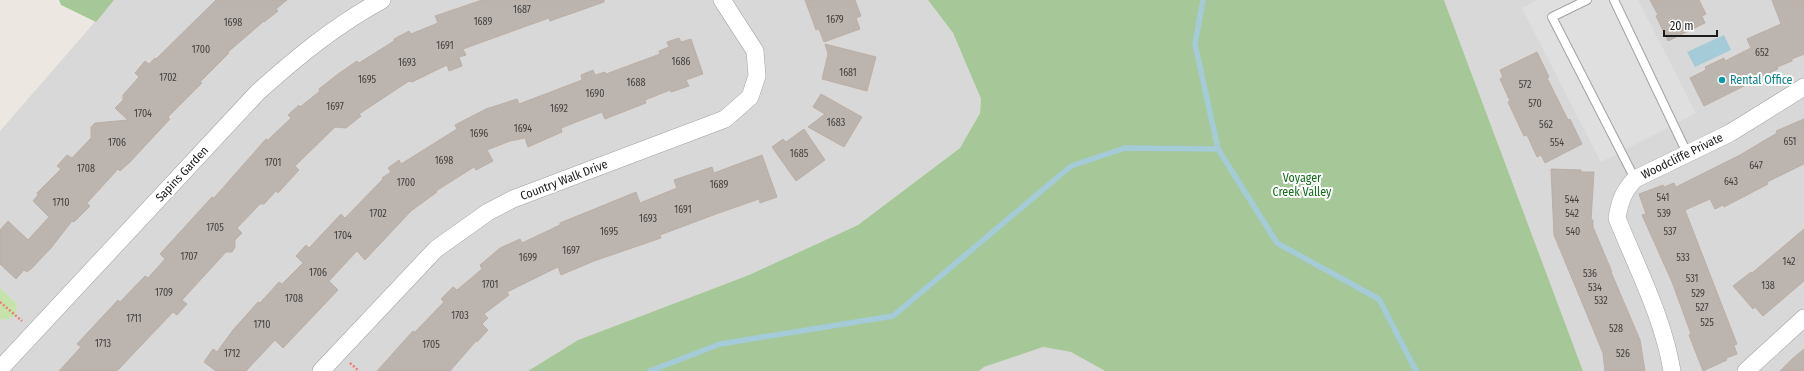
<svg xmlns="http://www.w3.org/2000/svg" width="1804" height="371" font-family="'Fira Sans Condensed',sans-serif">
	<rect width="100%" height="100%" fill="#ece8e1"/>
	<g fill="#d9d8d8">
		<polygon points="114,0 928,0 953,33 981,99 980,113 960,148 858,225 749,275 578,340 528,371 0,371 0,131"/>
		<polygon points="1444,0 1804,0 1804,371 1583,371"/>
		<polygon points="1043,347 1071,352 1105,371 979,371 984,367"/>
	</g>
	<polygon fill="#c5e3aa" points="0,288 17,304 15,316 3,320 0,318"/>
	<g fill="#a6c899">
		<polygon points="59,0 114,0 96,22 61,5"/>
		<polygon points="928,0 1444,0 1583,371 1105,371 1071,352 1043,347 984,367 979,371 528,371 578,340 749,275 858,225 960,148 980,113 981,99 953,33"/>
	</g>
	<polygon fill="#dfdfdf" points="1537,0 1638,0 1696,113 1601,162 1522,8"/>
	<polygon fill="#a4cbd7" points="1724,35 1731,50 1695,67 1687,52"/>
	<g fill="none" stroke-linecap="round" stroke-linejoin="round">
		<g stroke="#a4cbd7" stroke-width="5.5">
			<polyline points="1203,0 1195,44 1218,149 1277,243 1379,299 1416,371"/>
			<polyline points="650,371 720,344 893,316 1071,166 1125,148 1218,149"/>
		</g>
	</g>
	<g fill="#bcb4ae" stroke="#bcafa5">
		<polygon points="216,0 287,0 276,9 278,11 264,22 264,21 228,52 229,53 200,82 202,83 168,117 170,119 130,162 120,171 118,169 87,203 90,206 74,222 72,221 51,248 32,268 27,272 24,270 16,279 0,264 0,230 8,221 28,240 49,217 33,201 38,195 37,193 61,169 57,166 67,155 72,158 91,138 91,127 95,123 128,120 115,108 123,100 123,95 139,77 135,73 145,61 149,64 155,58 156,59"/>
		<polygon points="482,0 604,0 604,2 550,21 549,18 463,49 466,55 459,57 462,66 449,71 447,65 412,82 409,81 359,114 361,116 346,128 335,127 295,166 299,170 278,193 276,191 264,204 260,204 237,228 242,233 235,240 235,247 232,252 226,252 182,300 187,304 177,315 173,312 117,371 59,371 81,347 77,344 118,300 120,302 145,276 148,278 165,259 160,254 212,197 214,198 266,139 268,140 291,118 288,115 299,105 300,107 320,91 319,89 338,74 357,61 359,63 394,41 394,39 409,31 411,34 438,23 435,16"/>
		<polygon points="805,0 855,0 861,16 856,18 860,29 824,42 819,29 816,30"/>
		<polygon points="1650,0 1699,0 1706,14 1702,16 1705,23 1668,41 1656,16 1658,15"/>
		<polygon points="1772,0 1804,0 1804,54 1792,59 1792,61 1777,67 1778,69 1754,80 1754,81 1704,106 1690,78 1706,70 1705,67 1724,58 1725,61 1751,48 1747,39 1781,24"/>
		<polygon points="679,38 681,42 691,39 703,74 686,80 689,86 671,92 670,90 645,100 646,103 605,119 602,112 561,128 562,132 528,147 525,138 510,141 487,150 493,161 476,170 474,167 436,191 437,192 411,211 365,260 357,251 329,281 338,290 283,348 275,340 246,371 216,371 204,362 213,349 217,352 233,330 258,302 260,303 279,282 282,284 303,263 296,256 306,245 309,248 341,214 345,218 383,179 382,178 391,172 388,168 399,160 401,164 457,129 455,125 486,109 517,99 519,104 582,80 581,75 593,70 595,75 605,72 606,74 660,54 659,51 669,47 667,42"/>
		<polygon points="825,44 876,57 867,91 822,79 828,54"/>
		<polygon points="1537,52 1549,77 1547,78 1568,120 1570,119 1582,144 1545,163 1541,155 1537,157 1527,135 1524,136 1508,102 1510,101 1500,79 1503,77 1500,70"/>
		<polygon points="821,94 862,117 844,147 808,127 825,114 813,107"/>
		<polygon points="1804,119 1804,164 1767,182 1768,184 1724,207 1723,205 1715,209 1710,199 1685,210 1737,344 1734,345 1737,354 1726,358 1727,360 1703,371 1689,335 1691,334 1672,282 1642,215 1646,214 1639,194 1663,185 1664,187 1674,183 1676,187 1740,155 1777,133 1776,131"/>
		<polygon points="804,129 825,160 796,181 772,147 783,139 786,142"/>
		<polygon points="762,155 777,197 760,203 759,199 716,214 660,235 661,238 594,261 561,275 558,267 507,292 509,295 484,314 488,318 482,324 488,330 477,342 476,341 450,371 377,371 413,331 415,332 444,302 441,299 453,287 457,290 482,269 480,265 500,248 520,239 522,243 560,225 560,223 636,192 640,203 677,188 674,180 712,167 714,173"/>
		<polygon points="1551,169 1581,170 1581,172 1594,172 1591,220 1593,220 1593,227 1612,272 1611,272 1640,340 1645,371 1605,371 1603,353 1554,235"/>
		<polygon points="1804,229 1804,281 1763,316 1755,307 1753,309 1733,286 1751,272 1752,273"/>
		<polygon points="1804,349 1804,371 1780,371 1792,359"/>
	</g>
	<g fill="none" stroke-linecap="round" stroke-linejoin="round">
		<g stroke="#a2a2a2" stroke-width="10">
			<g id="service">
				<polyline points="1587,0 1552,17 1635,179"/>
				<polyline points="1614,0 1687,153"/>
			</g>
		</g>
		<g stroke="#a2a2a2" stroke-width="18">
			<g id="minor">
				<path d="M 0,369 L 258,92 C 297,57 336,25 382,0"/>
				<polyline points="321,371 436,249 488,212 513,199 725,119 750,97 757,76 755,51 722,0"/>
				<path d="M 1672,371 C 1663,317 1637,268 1617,218 C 1620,201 1623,192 1635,179 L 1730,133 L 1804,87"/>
				<polyline points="1746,371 1804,318"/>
			</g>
		</g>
		<g stroke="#ee7e6f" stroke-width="2.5" stroke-dasharray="2 2" stroke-linecap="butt">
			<polyline points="0,302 22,321"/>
			<polyline points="350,363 359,371"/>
		</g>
		<use href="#service" stroke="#fff" stroke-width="8"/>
		<use href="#minor" stroke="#fff" stroke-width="17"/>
	</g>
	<circle fill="#0f9aa8" stroke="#fff" stroke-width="1.5" cx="1722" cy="80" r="4"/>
	<g text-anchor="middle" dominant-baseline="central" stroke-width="4" stroke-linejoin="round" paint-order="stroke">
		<g font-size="10" fill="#434140">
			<text x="522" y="10">1687</text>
			<text x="835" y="20">1679</text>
			<text x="483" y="22">1689</text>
			<text x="233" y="23">1698</text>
			<text x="445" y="46">1691</text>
			<text x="201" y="50">1700</text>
			<text x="1762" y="53">652</text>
			<text x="681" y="62">1686</text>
			<text x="407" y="63">1693</text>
			<text x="848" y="73">1681</text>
			<text x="168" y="78">1702</text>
			<text x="367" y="80">1695</text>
			<text x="636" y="83">1688</text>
			<text x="1525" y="85">572</text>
			<text x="595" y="94">1690</text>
			<text x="1535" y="104">570</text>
			<text x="335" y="107">1697</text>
			<text x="559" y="109">1692</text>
			<text x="143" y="114">1704</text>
			<text x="836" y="123">1683</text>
			<text x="1546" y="125">562</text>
			<text x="523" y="129">1694</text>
			<text x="479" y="134">1696</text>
			<text x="1790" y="142">651</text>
			<text x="117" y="143">1706</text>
			<text x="1557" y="143">554</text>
			<text x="799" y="154">1685</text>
			<text x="444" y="161">1698</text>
			<text x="273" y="163">1701</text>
			<text x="1756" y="166">647</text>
			<text x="86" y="169">1708</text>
			<text x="1731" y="182">643</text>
			<text x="406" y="183">1700</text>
			<text x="719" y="185">1689</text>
			<text x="1663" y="198">541</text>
			<text x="1572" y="200">544</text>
			<text x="61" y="203">1710</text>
			<text x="683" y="210">1691</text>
			<text x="378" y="214">1702</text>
			<text x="1572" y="214">542</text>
			<text x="1664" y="214">539</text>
			<text x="648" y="219">1693</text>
			<text x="215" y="228">1705</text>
			<text x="609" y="232">1695</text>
			<text x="1573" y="232">540</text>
			<text x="1670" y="232">537</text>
			<text x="343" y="236">1704</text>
			<text x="571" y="251">1697</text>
			<text x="189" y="257">1707</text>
			<text x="528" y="258">1699</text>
			<text x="1683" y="258">533</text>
			<text x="1789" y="262">142</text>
			<text x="318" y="273">1706</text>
			<text x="1590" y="274">536</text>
			<text x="1692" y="279">531</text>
			<text x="490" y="285">1701</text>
			<text x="1768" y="286">138</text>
			<text x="1595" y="288">534</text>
			<text x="164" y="293">1709</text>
			<text x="1698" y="294">529</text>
			<text x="294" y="299">1708</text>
			<text x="1601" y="301">532</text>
			<text x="1702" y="308">527</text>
			<text x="460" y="316">1703</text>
			<text x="134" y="319">1711</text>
			<text x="1707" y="323">525</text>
			<text x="262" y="325">1710</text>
			<text x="1616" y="329">528</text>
			<text x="103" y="344">1713</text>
			<text x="431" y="345">1705</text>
			<text x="232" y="354">1712</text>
			<text x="1623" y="354">526</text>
		</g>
		<g font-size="12" fill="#0d838f" stroke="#fff" text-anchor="start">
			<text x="1730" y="80">Rental Office</text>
		</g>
		<g font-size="12" fill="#1b1b1b" stroke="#fff">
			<text transform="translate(1682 156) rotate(-26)">Woodcliffe Private</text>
			<text transform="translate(182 174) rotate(-47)">Sapins Garden</text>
			<text transform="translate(564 180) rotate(-21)">Country Walk Drive</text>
		</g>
		<g font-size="12" fill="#136f1b" stroke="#fff">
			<text x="1302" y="178">Voyager<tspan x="1302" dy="14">Creek Valley</tspan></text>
		</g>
	</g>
	<path d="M1664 30v6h53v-6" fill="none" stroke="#1b1b1b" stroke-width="2"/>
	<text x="1670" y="30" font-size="12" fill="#1b1b1b" stroke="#ffffff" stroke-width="3" paint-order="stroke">20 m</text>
</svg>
